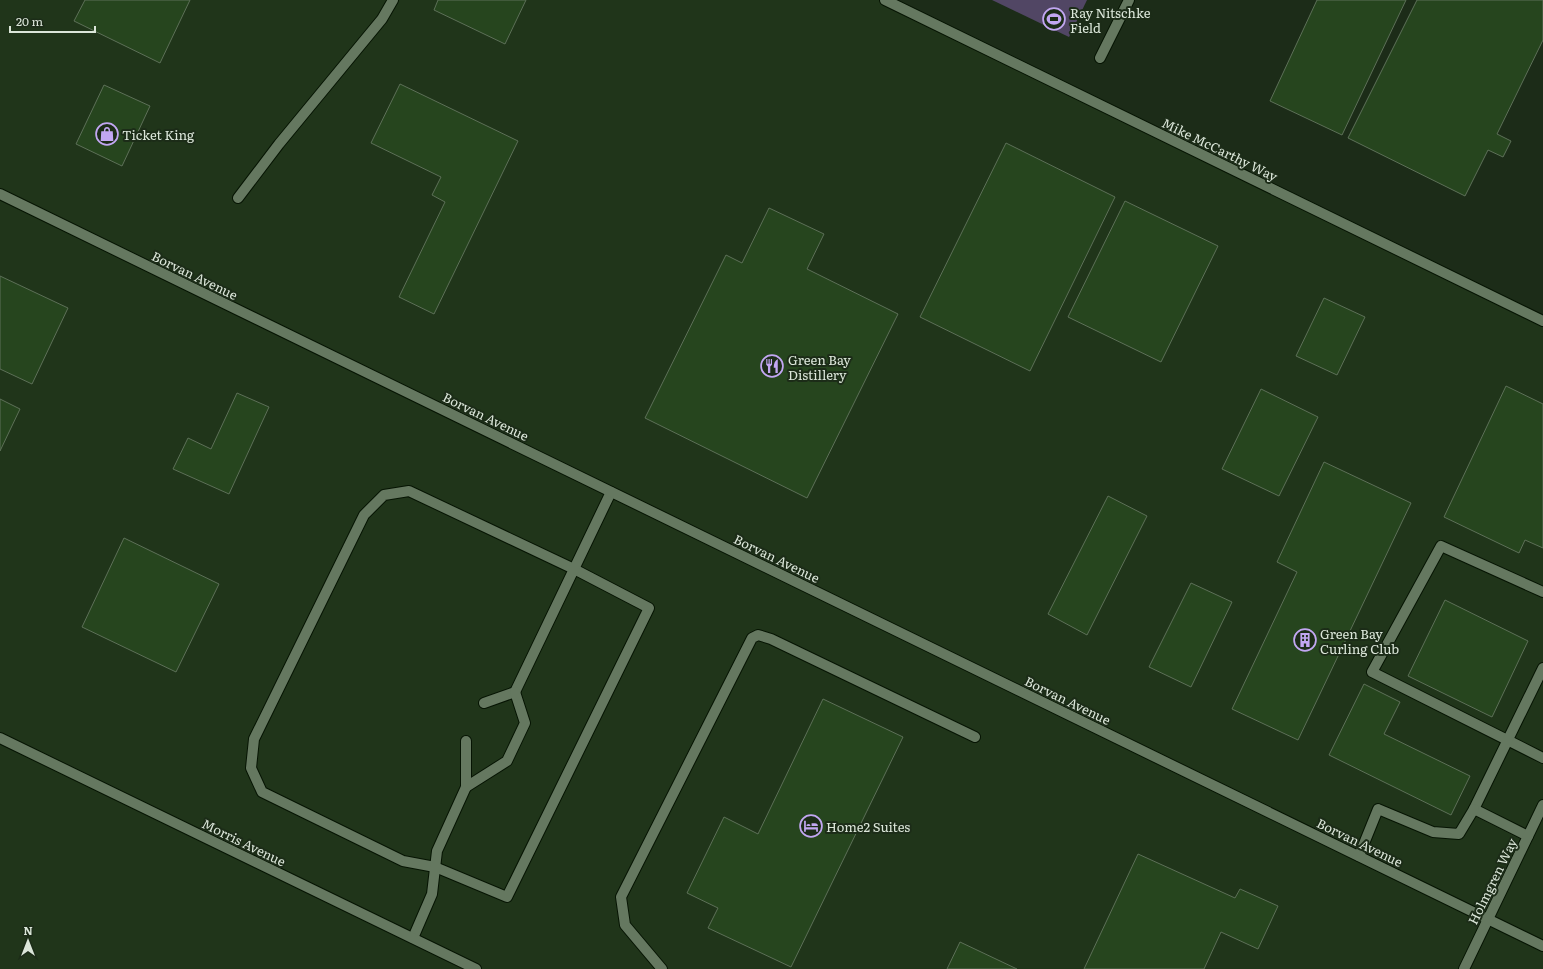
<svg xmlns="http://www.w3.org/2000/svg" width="1543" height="969" font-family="Literata,serif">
	<rect width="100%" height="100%" fill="#1c2c18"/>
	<polygon fill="#20351a" points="0,0 885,0 1543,321 1543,969 0,969"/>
	<polygon fill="#514664" points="992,0 1087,0 1069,37"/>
	<g fill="#26451e" stroke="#5d7058">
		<polygon points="85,0 190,0 160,63 74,21"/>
		<polygon points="438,0 526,0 505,44 434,10"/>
		<polygon points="1317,0 1406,0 1342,135 1270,101"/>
		<polygon points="1417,0 1543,0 1543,40 1497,134 1511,141 1503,157 1488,150 1465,196 1348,138"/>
		<polygon points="400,84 518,141 434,314 399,297 445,202 432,195 441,177 371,143"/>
		<polygon points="104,85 150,106 122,166 76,144"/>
		<polygon points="1006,143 1115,197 1030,371 920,317"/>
		<polygon points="1125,201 1218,246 1161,362 1068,317"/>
		<polygon points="769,208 824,234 807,269 898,314 807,498 645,418 726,255 742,263"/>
		<polygon points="0,276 68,308 32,384 0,369"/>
		<polygon points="1324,298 1365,317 1337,375 1296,356"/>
		<polygon points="1506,386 1543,404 1543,548 1525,540 1519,553 1444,517"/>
		<polygon points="1261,389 1318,417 1279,496 1222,469"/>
		<polygon points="237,393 269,407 229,494 173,469 188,438 211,449"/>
		<polygon points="0,399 20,409 0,451"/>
		<polygon points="1324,462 1411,503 1298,740 1232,709 1297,572 1277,562"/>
		<polygon points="1108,496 1147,516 1087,635 1048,614"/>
		<polygon points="124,538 219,584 176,672 82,627"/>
		<polygon points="1191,583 1232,602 1191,687 1149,667"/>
		<polygon points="1445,600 1528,641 1492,717 1408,676"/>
		<polygon points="1364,684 1400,702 1384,734 1470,776 1451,815 1329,755"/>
		<polygon points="823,699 903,737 791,967 708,928 718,908 687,893 724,817 758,834"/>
		<polygon points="1138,854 1235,898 1240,889 1278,906 1258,949 1221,932 1204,969 1084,969"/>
		<polygon points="960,942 1017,969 947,969"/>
	</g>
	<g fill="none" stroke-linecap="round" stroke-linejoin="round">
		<g stroke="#061403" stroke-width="12">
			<g id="lane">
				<polyline points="238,198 279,144 382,19 393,0"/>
				<polygon points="409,491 574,569 649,608 507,897 435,867 403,861 262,792 251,768 254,739 364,515 384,495"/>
				<polyline points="1543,592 1441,546 1372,672 1543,758"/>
				<polyline points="484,703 515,692 611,492"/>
				<polyline points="466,787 507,761 525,723 515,692"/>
				<polyline points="1528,836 1474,809 1543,668"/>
				<polyline points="1359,856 1378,809 1433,832 1459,834 1474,809"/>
				<polyline points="413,938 432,894 437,851 466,787 466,741"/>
				<polyline points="662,969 625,925 621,897 752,638 758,635 771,639 975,737"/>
			</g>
		</g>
		<g stroke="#061403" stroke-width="12">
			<g id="street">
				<polyline points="885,0 1543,321"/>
				<polyline points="1100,58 1129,0"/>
				<polyline points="0,194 1543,946"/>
				<polyline points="0,738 476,969"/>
			</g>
		</g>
		<g stroke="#061403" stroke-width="12">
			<polyline id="secondary" points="1464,969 1543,805"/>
		</g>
		<use href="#lane" stroke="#657860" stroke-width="10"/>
		<use href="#street" stroke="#657860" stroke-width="10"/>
		<use href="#secondary" stroke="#657860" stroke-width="10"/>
	</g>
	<defs>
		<g id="stadium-ring" transform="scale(1.15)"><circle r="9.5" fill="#1c2c18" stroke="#c2a7f2" stroke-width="1.5"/><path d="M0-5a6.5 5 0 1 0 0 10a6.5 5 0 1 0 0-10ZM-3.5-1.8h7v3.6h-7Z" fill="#c2a7f2"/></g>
		<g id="shop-ring" transform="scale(1.15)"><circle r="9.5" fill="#1c2c18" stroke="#c2a7f2" stroke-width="1.5"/><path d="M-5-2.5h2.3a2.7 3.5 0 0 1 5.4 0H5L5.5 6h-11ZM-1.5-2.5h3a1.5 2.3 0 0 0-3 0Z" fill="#c2a7f2"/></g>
		<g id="restaurant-ring" transform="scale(1.15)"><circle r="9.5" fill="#1c2c18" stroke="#c2a7f2" stroke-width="1.5"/><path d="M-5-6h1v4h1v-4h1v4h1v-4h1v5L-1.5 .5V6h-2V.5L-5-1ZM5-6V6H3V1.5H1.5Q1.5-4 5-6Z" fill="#c2a7f2"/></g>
		<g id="building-ring" transform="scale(1.15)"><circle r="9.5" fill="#1c2c18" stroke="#c2a7f2" stroke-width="1.5"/><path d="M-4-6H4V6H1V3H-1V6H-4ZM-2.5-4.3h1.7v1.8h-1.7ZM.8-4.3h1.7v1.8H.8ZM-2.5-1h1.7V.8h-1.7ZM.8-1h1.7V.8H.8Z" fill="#c2a7f2"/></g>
		<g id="hotel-ring" transform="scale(1.15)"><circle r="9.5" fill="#1c2c18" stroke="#c2a7f2" stroke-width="1.5"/><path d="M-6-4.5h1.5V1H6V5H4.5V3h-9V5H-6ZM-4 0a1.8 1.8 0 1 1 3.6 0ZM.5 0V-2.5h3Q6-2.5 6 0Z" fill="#c2a7f2"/></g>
	</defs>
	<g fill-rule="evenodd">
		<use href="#stadium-ring" x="1054" y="19"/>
		<use href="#shop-ring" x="107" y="134"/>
		<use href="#restaurant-ring" x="772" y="366"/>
		<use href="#building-ring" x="1305" y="640"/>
		<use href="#hotel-ring" x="811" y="826"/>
	</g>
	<g text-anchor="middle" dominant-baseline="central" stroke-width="4" stroke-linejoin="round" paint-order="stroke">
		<g font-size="13" fill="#dbe6d9" stroke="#1c2c18" text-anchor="start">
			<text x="1070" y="12">Ray Nitschke<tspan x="1070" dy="15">Field</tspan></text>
			<text x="122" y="134">Ticket King</text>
			<text x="788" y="359">Green Bay<tspan x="788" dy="15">Distillery</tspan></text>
			<text x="1320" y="633">Green Bay<tspan x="1320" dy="15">Curling Club</tspan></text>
			<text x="826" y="826">Home2 Suites</text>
		</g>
		<g font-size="13" fill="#dbe6d9" stroke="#1c2c18">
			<text transform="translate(1220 149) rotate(26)">Mike McCarthy Way</text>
			<text transform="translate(195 275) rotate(26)">Borvan Avenue</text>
			<text transform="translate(486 416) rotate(26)">Borvan Avenue</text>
			<text transform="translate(777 558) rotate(26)">Borvan Avenue</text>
			<text transform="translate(1068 700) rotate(26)">Borvan Avenue</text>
			<text transform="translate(244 842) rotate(26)">Morris Avenue</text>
			<text transform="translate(1360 842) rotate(26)">Borvan Avenue</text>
			<text transform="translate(1492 881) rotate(-64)">Holmgren Way</text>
		</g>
	</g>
	<g transform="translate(28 941)" stroke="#1c2c18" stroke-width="3" paint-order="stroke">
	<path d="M0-3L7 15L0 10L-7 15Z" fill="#dbe6d9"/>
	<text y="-6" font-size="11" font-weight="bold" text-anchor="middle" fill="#dbe6d9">N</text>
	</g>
	<path d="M10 26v6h85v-6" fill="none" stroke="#dbe6d9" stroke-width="2"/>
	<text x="16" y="26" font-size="12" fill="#dbe6d9" stroke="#1c2c18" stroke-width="3" paint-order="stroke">20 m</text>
</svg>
